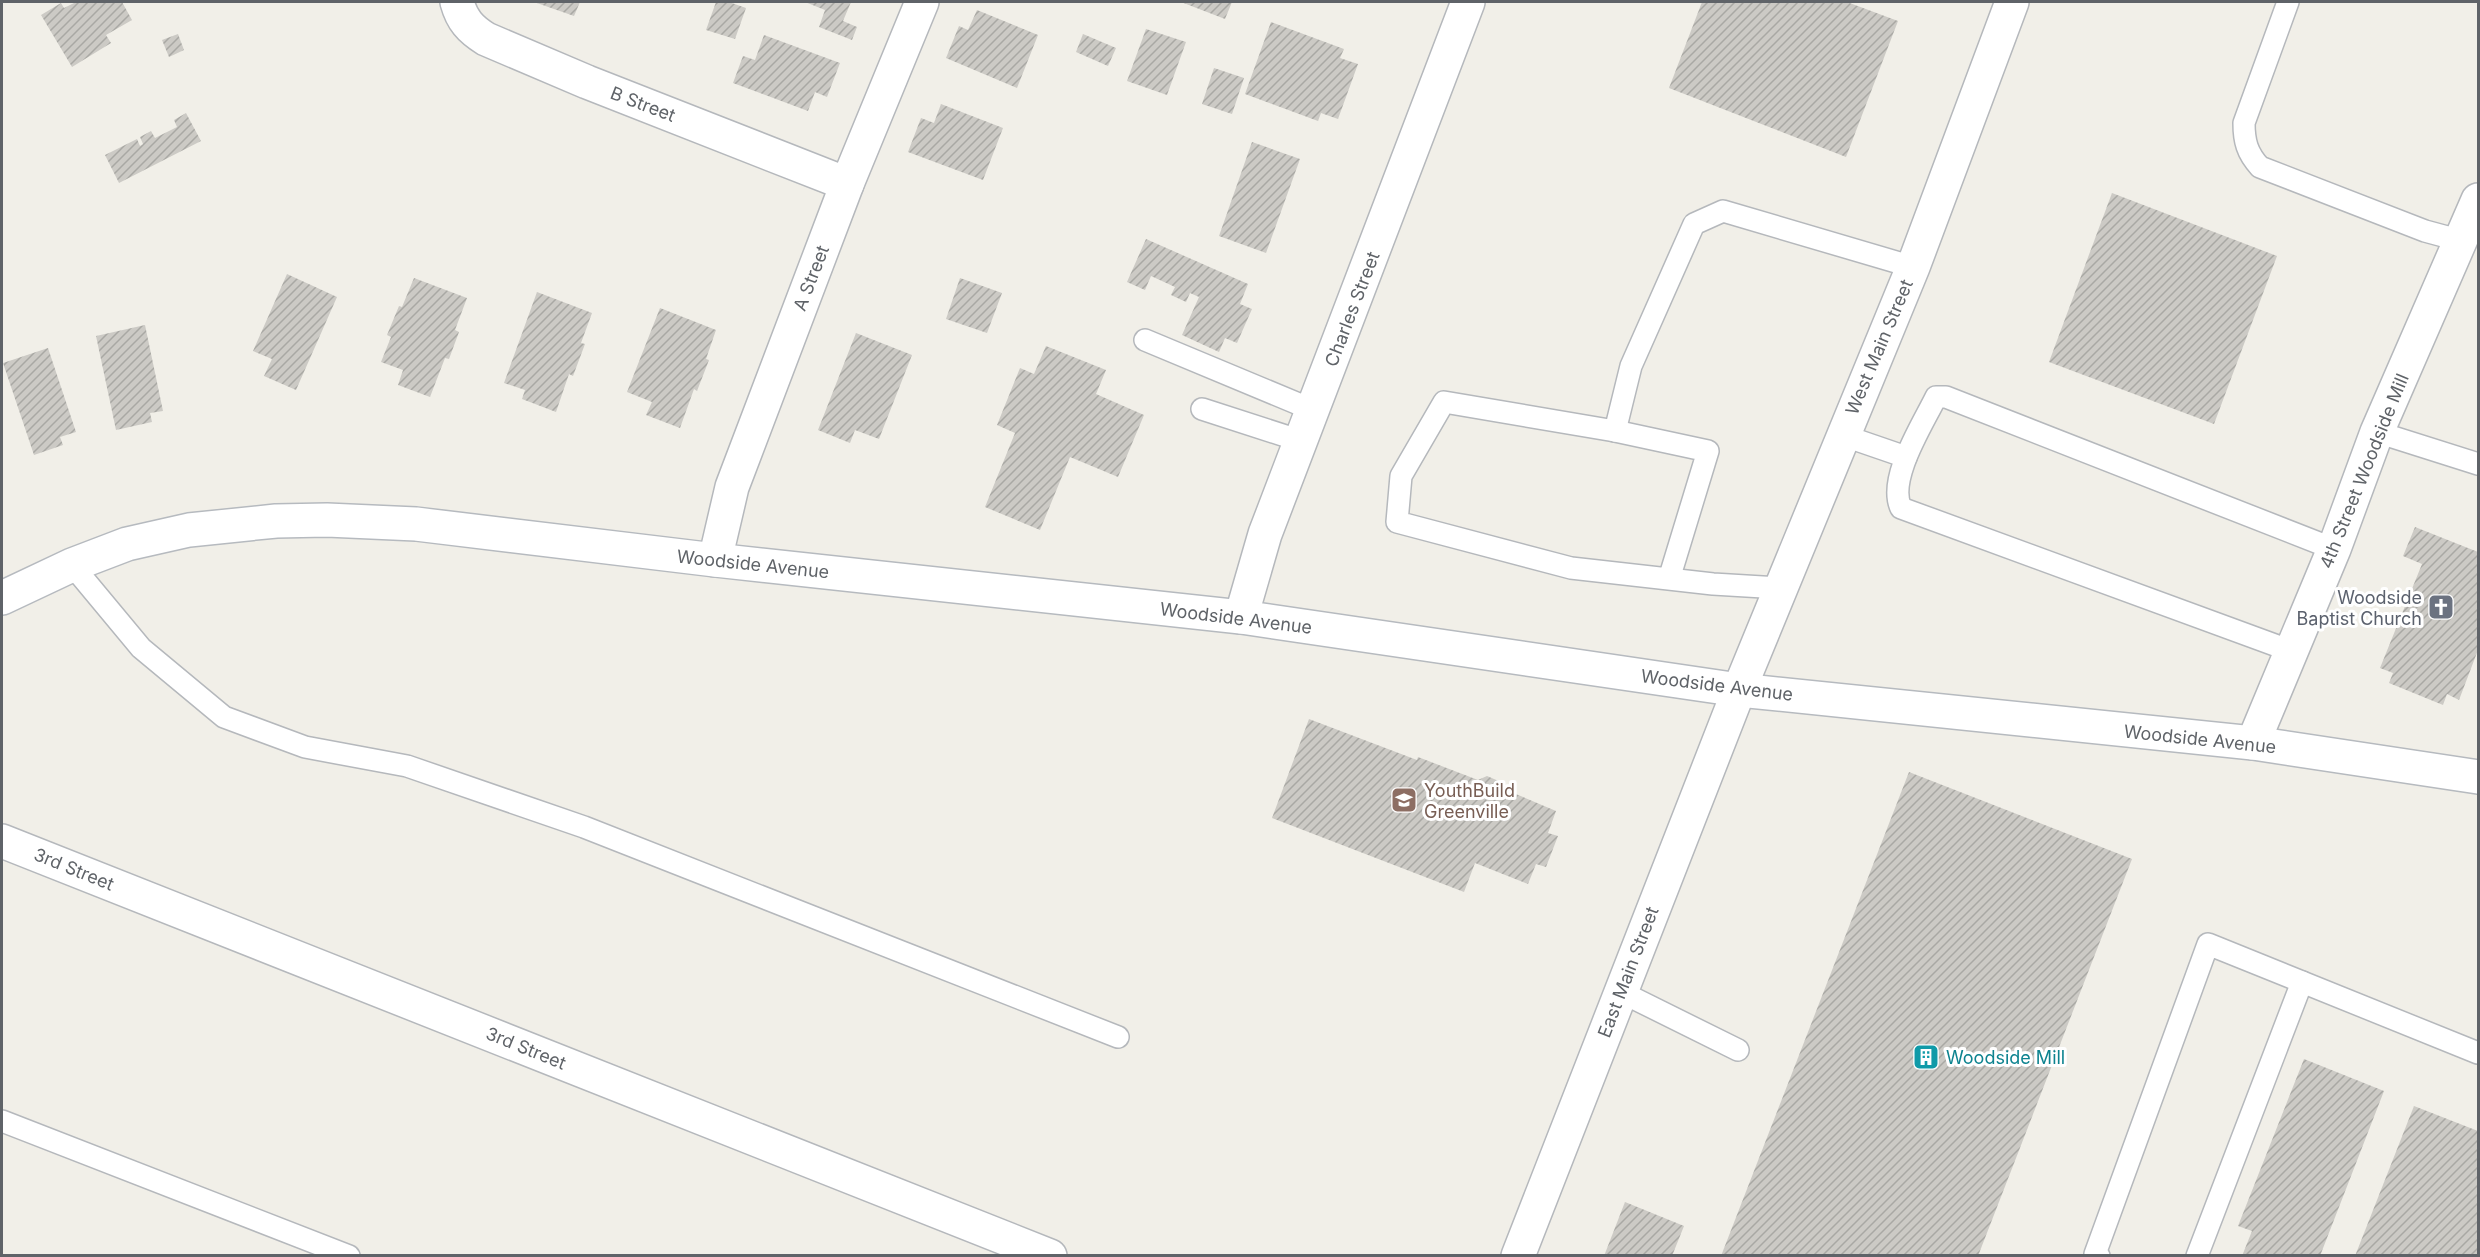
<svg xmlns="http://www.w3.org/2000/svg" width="2480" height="1257" font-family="Inter,sans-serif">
	<defs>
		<pattern id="building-hatch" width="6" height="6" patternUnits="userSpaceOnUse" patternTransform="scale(1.5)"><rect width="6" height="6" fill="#cccac5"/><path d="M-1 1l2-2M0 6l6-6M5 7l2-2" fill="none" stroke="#a9a8a4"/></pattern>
	</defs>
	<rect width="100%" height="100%" fill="#f1efe8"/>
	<g fill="url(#building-hatch)">
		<polygon points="76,2 122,2 132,20 106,35 111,43 72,67 41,15 61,3 64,8"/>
		<polygon points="534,2 580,2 574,16"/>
		<polygon points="716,2 729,2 746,8 735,39 706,30"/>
		<polygon points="805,2 851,2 843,21 857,27 852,40 819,27 825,10"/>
		<polygon points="1181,2 1232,2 1225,19"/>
		<polygon points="1702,2 1847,2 1898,21 1846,157 1669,88"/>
		<polygon points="977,10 1038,35 1017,88 946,58 959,26 968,30"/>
		<polygon points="1271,22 1344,49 1340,58 1358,64 1338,119 1321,113 1318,121 1245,94"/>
		<polygon points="1146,29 1186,42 1167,95 1127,81"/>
		<polygon points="178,34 184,50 169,57 162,40"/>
		<polygon points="1083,34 1116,48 1108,66 1076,52"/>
		<polygon points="764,35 840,63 827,97 815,92 808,111 733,83 743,56 755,60"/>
		<polygon points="1214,68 1244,78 1232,114 1202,104"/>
		<polygon points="941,104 1003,128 983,180 908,152 921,118 934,123"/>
		<polygon points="186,113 201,141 119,183 105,155 137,139 140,146 143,144 140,137 151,131 155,138 177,127 174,120"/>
		<polygon points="1252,142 1300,159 1266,253 1219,236"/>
		<polygon points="2112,193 2277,256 2214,424 2049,362"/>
		<polygon points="1146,239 1248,284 1240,304 1252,309 1237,343 1225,338 1219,352 1182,335 1199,297 1190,293 1186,302 1171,295 1175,287 1151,276 1145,290 1127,282"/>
		<polygon points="287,274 337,297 296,390 264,376 272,359 253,351"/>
		<polygon points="414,278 467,298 455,330 459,332 449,359 445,358 430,397 398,385 403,370 381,362 391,337 387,335 399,306 402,307"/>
		<polygon points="960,278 1002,293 987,333 946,319"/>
		<polygon points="537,292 592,313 581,343 585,344 573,376 569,374 556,412 522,399 525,390 504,383"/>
		<polygon points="660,308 716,330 706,359 709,360 697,391 694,389 680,428 646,415 652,402 627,392"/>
		<polygon points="145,325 163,411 150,413 152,422 116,430 96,336"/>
		<polygon points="856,333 912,355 879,439 855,430 850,443 818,430"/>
		<polygon points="1046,346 1106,370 1096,394 1144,415 1118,477 1070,457 1040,530 985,507 1015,433 997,425 1020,368 1034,374"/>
		<polygon points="48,348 76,432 60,437 63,445 34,455 3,363"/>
		<polygon points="2415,527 2478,552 2478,650 2459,700 2447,694 2443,705 2389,683 2393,673 2380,668 2422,564 2403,556"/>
		<polygon points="1309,719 1417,760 1418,757 1478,780 1487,776 1501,782 1504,789 1556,811 1548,833 1558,836 1546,867 1536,864 1528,884 1475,863 1464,892 1272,818"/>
		<polygon points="1909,772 2132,859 1978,1256 1721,1256"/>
		<polygon points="2304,1059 2384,1091 2320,1256 2242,1256 2252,1231 2238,1226"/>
		<polygon points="2414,1106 2478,1131 2478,1256 2355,1256"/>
		<polygon points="1625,1202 1684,1226 1672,1256 1604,1256"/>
	</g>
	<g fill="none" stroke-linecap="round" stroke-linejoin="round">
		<g stroke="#b5b8bc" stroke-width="24">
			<g id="lane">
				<path d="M 2288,2 L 2244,123 C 2244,141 2247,153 2260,167 L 2425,231 L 2462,241"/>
				<polyline points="1145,340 1313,410"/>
				<polyline points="1202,409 1301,441"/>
				<polyline points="1615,431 1631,366 1694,224 1723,211 1913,267"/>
				<polyline points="2377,432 2478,464"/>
				<polyline points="1842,435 1906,457"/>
				<polyline points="72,565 141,648 224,717 305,747 407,766 584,827 1118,1037"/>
				<polyline points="1669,579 1708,451 1615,431 1444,402 1401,476 1397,522 1571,568 1713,584 1780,588"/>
				<path d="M 2291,651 L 1901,508 C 1887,479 1923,424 1936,397 L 1946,397 L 2334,549"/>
				<polyline points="1621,992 1738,1050"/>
				<polyline points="2,1121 349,1256"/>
				<polyline points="2099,1256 2095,1254 2208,944 2478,1053"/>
				<polyline points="2197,1256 2302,982"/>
			</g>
		</g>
		<g stroke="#b5b8bc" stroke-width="36">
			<g id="street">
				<path d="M 457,2 C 462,20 470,29 486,39 L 587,82 L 847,184"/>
				<polyline points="715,560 732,487 847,184 922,2"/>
				<polyline points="1241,617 1265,534 1468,2"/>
				<polyline points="2253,743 2334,549 2377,432 2478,200"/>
				<polyline points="2,841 1050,1256"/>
				<polyline points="1518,1256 1739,690 1913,267 2012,2"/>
			</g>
		</g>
		<g stroke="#b6babf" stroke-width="36">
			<polyline id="secondary" points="2,598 72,565 127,544 189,530 276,521 327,520 416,524 715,560 1241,617 1739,690 2253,743 2478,777"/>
		</g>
		<use href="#lane" stroke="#fff" stroke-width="21"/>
		<use href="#street" stroke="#fff" stroke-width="33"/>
		<use href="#secondary" stroke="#fff" stroke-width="33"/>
	</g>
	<defs>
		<g id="church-square" transform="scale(1.35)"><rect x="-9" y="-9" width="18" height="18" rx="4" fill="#6b7280" stroke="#fff"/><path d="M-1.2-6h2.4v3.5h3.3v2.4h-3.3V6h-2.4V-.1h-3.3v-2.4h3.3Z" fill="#fff"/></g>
		<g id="school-square" transform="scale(1.35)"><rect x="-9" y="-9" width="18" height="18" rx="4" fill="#8d6e63" stroke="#fff"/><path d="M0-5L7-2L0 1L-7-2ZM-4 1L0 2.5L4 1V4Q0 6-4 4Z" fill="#fff"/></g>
		<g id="building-square" transform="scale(1.35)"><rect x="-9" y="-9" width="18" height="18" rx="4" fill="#0f9aa8" stroke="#fff"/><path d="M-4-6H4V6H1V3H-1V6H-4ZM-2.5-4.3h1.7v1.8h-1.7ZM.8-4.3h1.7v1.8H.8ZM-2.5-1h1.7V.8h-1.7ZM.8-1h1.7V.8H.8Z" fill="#fff"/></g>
	</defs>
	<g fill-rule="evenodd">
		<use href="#church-square" x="2441" y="607"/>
		<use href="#school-square" x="1404" y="800"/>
		<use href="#building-square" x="1926" y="1057"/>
	</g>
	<g text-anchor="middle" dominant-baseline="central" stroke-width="6" stroke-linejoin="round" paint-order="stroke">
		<g font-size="18" fill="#5f6368" stroke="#fff">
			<text transform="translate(643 104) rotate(21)">B Street</text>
			<text transform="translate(811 278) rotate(-69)">A Street</text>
			<text transform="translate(1352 309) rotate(-69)">Charles Street</text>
			<text transform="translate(1879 347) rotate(-67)">West Main Street</text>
			<text transform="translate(2364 471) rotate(-68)">4th Street Woodside Mill</text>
			<text transform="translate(753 564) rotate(6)">Woodside Avenue</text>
			<text transform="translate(1236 618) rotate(7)">Woodside Avenue</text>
			<text transform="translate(1717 685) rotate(7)">Woodside Avenue</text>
			<text transform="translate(2200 739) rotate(6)">Woodside Avenue</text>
			<text transform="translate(74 869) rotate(22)">3rd Street</text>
			<text transform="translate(1628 972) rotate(-69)">East Main Street</text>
			<text transform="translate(526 1048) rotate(22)">3rd Street</text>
		</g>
		<g font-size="18" fill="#5b616d" stroke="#fff" text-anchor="end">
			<text x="2422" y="597">Woodside<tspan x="2422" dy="21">Baptist Church</tspan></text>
		</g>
		<g font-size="18" fill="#785e54" stroke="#fff" text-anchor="start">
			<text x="1424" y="790">YouthBuild<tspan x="1424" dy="21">Greenville</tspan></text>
		</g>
		<g font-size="18" fill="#0d838f" stroke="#fff" text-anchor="start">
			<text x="1946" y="1057">Woodside Mill</text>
		</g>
	</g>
	<rect width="2480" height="1257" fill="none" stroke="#5f6368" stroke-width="6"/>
</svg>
